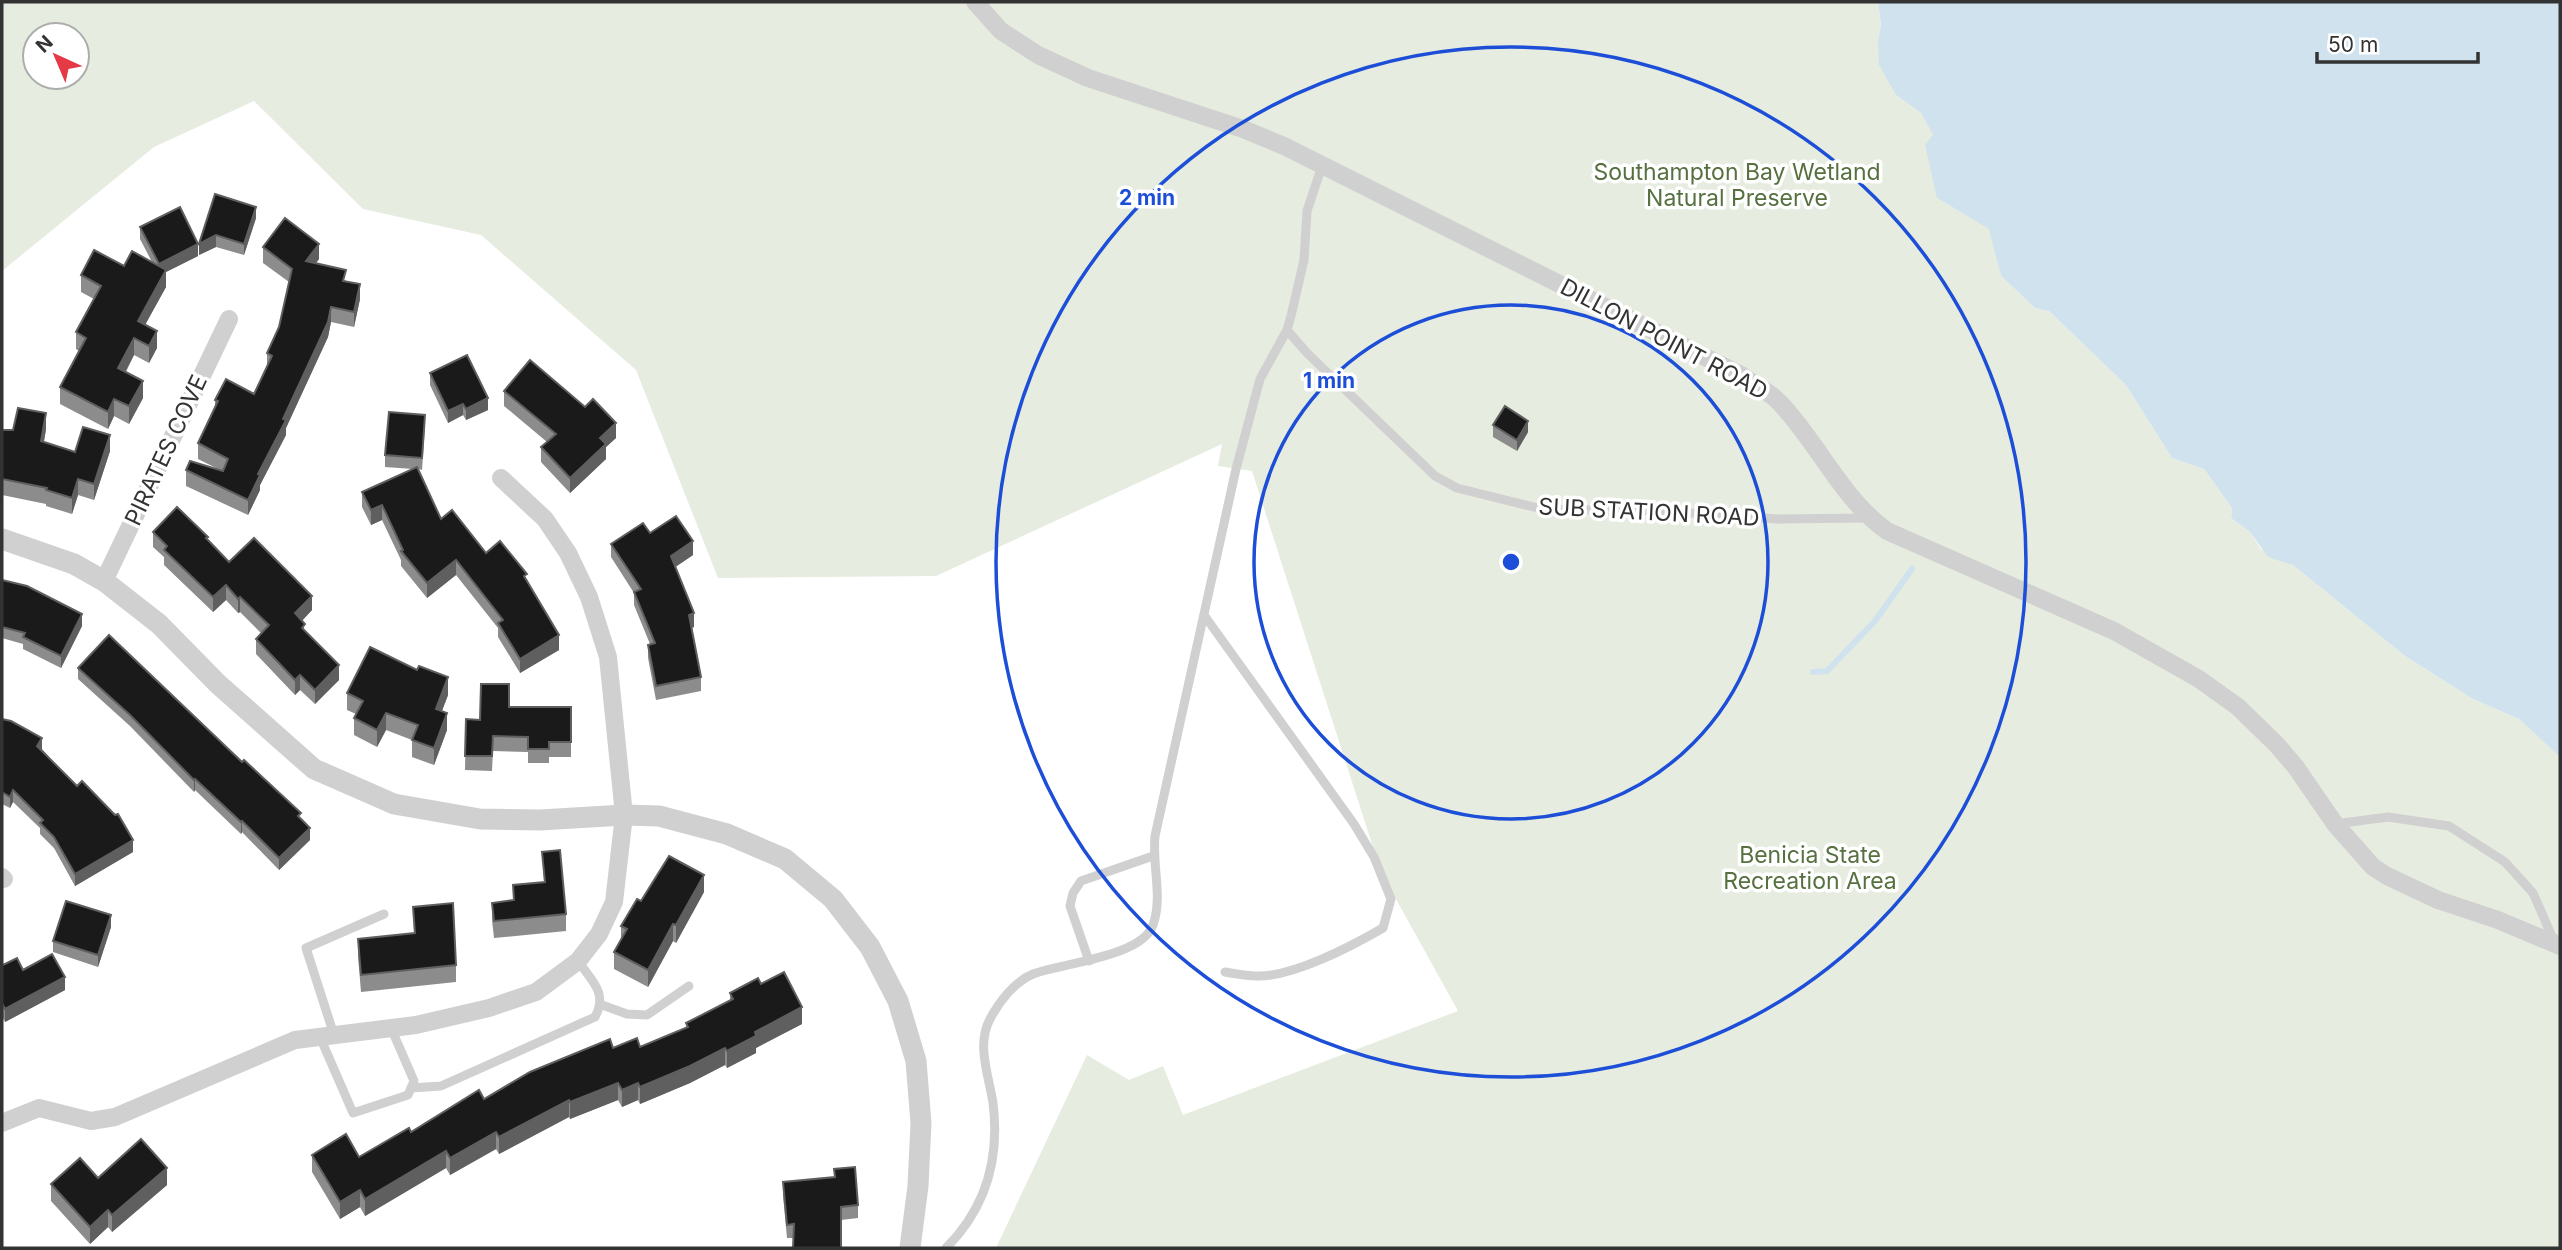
<svg xmlns="http://www.w3.org/2000/svg" width="2562" height="1250" font-family="Inter,sans-serif">
	<rect width="100%" height="100%" fill="#fff"/>
	<path fill="#e6ecdf" fill-rule="evenodd" d="M 2,2 L 1878,2 L 1881,25 L 1878,40 L 1896,95 L 1921,113 L 1933,135 L 1937,198 L 1990,229 L 2001,276 L 2035,308 L 2049,311 L 2126,385 L 2172,458 L 2204,469 L 2232,508 L 2231,518 L 2250,532 L 2261,549 L 2293,565 L 2405,656 L 2473,699 L 2519,719 L 2560,757 L 2560,1248 L 996,1248 L 1087,1055 L 1129,1080 L 1163,1066 L 1183,1115 L 1458,1011 L 1381,872 L 1252,471 L 1218,466 L 1222,444 L 936,576 L 718,578 L 636,370 L 481,235 L 363,209 L 254,101 L 154,147 L 2,271 ZM 35,35 L 77,35 L 77,77 L 35,77 Z"/>
	<polygon fill="#cfe2ee" points="1878,2 2560,2 2560,757 2519,719 2473,699 2405,656 2293,565 2268,557 2250,532 2231,518 2232,508 2204,469 2172,458 2126,385 2049,311 2035,308 2001,276 1989,229 1937,198 1925,145 1933,135 1921,113 1896,95 1879,65 1878,40 1881,25"/>
	<g fill="none" stroke-linecap="round" stroke-linejoin="round">
		<polyline stroke="#cfe2ee" stroke-width="6" points="1813,672 1827,671 1875,621 1912,569"/>
		<g stroke="#d0d0d0" stroke-width="9">
			<polyline points="1287,330 1307,353 1435,476 1457,488 1542,509 1661,511 1777,519 1868,518"/>
			<path d="M 1204,615 L 1354,824 L 1374,857 L 1391,899 L 1383,928 C 1352,946 1293,977 1257,976 C 1247,976 1236,974 1225,972"/>
			<polyline points="2335,824 2388,817 2449,826 2505,862 2533,893 2554,941"/>
			<polyline points="1089,961 1070,906 1073,893 1081,881 1153,856"/>
			<polyline points="602,1005 627,1014 647,1015 689,986"/>
			<polyline points="334,1035 306,948 384,914"/>
			<polyline points="320,1037 353,1113 408,1095 414,1081 391,1028"/>
			<path d="M 411,1088 L 441,1086 L 595,1017 C 608,993 592,981 578,961"/>
			<path d="M 946,1248 C 986,1208 1000,1159 993,1103 C 989,1076 976,1045 990,1019 C 999,1002 1014,982 1033,974 C 1061,963 1142,957 1153,925 C 1163,897 1152,866 1155,836 L 1236,469 L 1260,379 L 1287,330 L 1291,316 L 1304,260 L 1307,211 L 1322,166"/>
		</g>
		<g stroke="#d0d0d0" stroke-width="18">
			<path d="M 975,2 L 1001,31 L 1038,55 L 1088,78 L 1243,129 L 1284,146 L 1741,375 C 1753,384 1770,392 1780,403 C 1819,444 1841,498 1887,531 L 2114,631 L 2199,679 L 2238,707 L 2277,745 L 2295,766 L 2335,824 L 2373,867 L 2387,876 L 2438,900 L 2498,920 L 2560,946"/>
			<polyline points="104,581 229,319"/>
			<polyline points="2,877 4,879"/>
			<polyline points="2,1123 39,1108 91,1121 115,1117 295,1040 416,1025 489,1008 536,992 578,961 599,934 614,902 624,815 608,657 589,597 568,553 545,519 501,478"/>
		</g>
		<polyline stroke="#d0d0d0" stroke-width="21" points="2,539 74,564 104,581 159,624 218,684 314,769 394,804 480,819 540,820 624,815 659,816 727,834 785,859 833,899 870,947 898,1001 916,1061 921,1123 918,1186 910,1248"/>
	</g>
	<g fill="#8c8c8c">
		<polygon points="215,194 256,218 244,255 216,247 199,255"/>
		<polygon points="140,227 198,256 166,272 166,287 145,324 157,348 149,363 134,355 126,372 143,398 129,424 114,416 108,429 60,404 60,387 79,351 76,349 76,332 94,299 81,292 81,275 152,262 140,239"/>
		<polygon points="263,247 319,259 316,263 346,281 360,299 354,327 331,322 328,337 286,428 286,435 260,485 260,490 248,515 186,486 186,470 220,470 198,459 198,443 215,406 215,400 254,394 267,367 267,353 279,327 289,282 263,263"/>
		<polygon points="430,373 488,410 466,420 463,415 448,423 430,385"/>
		<polygon points="504,391 616,438 606,447 606,459 570,493 541,462 541,447 547,442 504,406"/>
		<polygon points="1493,425 1528,432 1517,451 1493,437"/>
		<polygon points="425,426 422,470 419,469 441,519 486,553 527,580 559,650 520,673 498,637 498,628 456,575 427,598 401,566 401,560 382,520 371,525 362,507 362,492 413,469 385,467 385,455"/>
		<polygon points="46,429 44,442 75,452 110,451 94,500 78,495 72,514 46,506 46,504 2,495 2,430"/>
		<polygon points="153,532 208,540 229,562 312,610 302,621 305,632 339,680 315,704 300,690 295,695 256,654 256,639 261,633 240,612 238,613 226,600 213,612 164,565 164,557 153,547"/>
		<polygon points="650,533 693,555 675,567 694,627 692,628 701,677 701,691 656,700 648,658 648,645 650,644 634,605 634,593 611,557 611,544"/>
		<polygon points="2,580 82,626 61,668 23,649 23,644 2,638"/>
		<polygon points="78,668 301,819 310,840 279,870 242,832 241,834 195,790 194,792 130,726 78,679"/>
		<polygon points="347,693 448,695 442,711 447,730 434,765 412,757 412,740 386,730 377,747 354,735 354,718 356,714 347,710"/>
		<polygon points="509,707 571,707 571,757 549,757 549,763 528,763 528,752 493,751 492,771 465,770 466,719 480,720"/>
		<polygon points="2,719 42,749 133,852 75,886 54,848 40,834 40,828 13,802 10,808 2,804"/>
		<polygon points="542,852 566,914 566,931 494,938 492,920 492,903 513,900 513,885 544,882"/>
		<polygon points="704,892 676,943 673,941 648,987 614,969 614,952 621,939 621,926 641,901"/>
		<polygon points="413,907 456,965 456,982 361,992 358,956 358,939 414,933"/>
		<polygon points="111,927 98,967 53,952 53,941"/>
		<polygon points="2,964 23,970 65,990 5,1022 2,1016"/>
		<polygon points="761,984 802,1024 756,1048 756,1053 727,1068 725,1065 690,1083 640,1104 638,1100 622,1107 618,1100 570,1119 569,1117 499,1154 496,1149 450,1175 446,1168 365,1216 360,1207 340,1219 312,1172 312,1155 359,1157 484,1099 613,1048 640,1047 686,1028 686,1023 730,1000 730,993"/>
		<polygon points="834,1169 858,1205 858,1218 841,1220 794,1238 787,1238 783,1195 783,1182 834,1177"/>
		<polygon points="98,1178 167,1185 112,1232 108,1227 90,1244 51,1201 51,1184"/>
	</g>
	<g fill="#5f5f5f">
		<polygon points="256,207 256,218 244,255 244,244"/>
		<polygon points="216,235 216,247 199,255 199,244"/>
		<polygon points="198,244 198,256 166,272 166,287 138,338 138,321 159,275 159,264"/>
		<polygon points="319,244 319,259 306,277 306,261"/>
		<polygon points="360,284 360,299 354,327 354,312"/>
		<polygon points="331,307 331,322 328,337 286,428 286,435 260,485 260,490 248,515 248,500 258,474 283,419"/>
		<polygon points="157,331 157,348 149,363 149,346"/>
		<polygon points="134,338 134,355 118,385 118,368"/>
		<polygon points="143,381 143,398 129,424 129,406"/>
		<polygon points="488,398 488,410 466,420 466,409"/>
		<polygon points="114,399 114,416 108,429 108,412"/>
		<polygon points="463,404 463,415 448,423 448,411"/>
		<polygon points="46,413 46,429 41,457 41,441"/>
		<polygon points="1528,421 1528,432 1517,451 1517,440"/>
		<polygon points="616,423 616,438 606,447 606,459 570,493 570,478 600,438"/>
		<polygon points="110,435 110,451 94,500 94,484"/>
		<polygon points="78,479 78,495 72,514 72,498"/>
		<polygon points="382,505 382,520 371,525 371,510"/>
		<polygon points="693,541 693,555 671,570 671,556"/>
		<polygon points="456,560 456,575 427,598 427,583"/>
		<polygon points="226,585 226,600 213,612 213,597"/>
		<polygon points="312,596 312,610 295,628 295,613"/>
		<polygon points="240,597 240,612 238,613 238,599"/>
		<polygon points="694,613 694,627 689,629 689,615"/>
		<polygon points="82,614 82,626 61,668 61,656"/>
		<polygon points="559,635 559,650 520,673 520,659"/>
		<polygon points="339,665 339,680 315,704 315,690"/>
		<polygon points="300,675 300,690 295,695 295,680"/>
		<polygon points="448,677 448,695 436,726 436,709"/>
		<polygon points="386,713 386,730 377,747 377,730"/>
		<polygon points="447,713 447,730 434,765 434,748"/>
		<polygon points="42,738 42,749 37,758 37,746"/>
		<polygon points="195,779 195,790 194,792 194,780"/>
		<polygon points="13,790 13,802 10,808 10,797"/>
		<polygon points="242,821 242,832 241,834 241,822"/>
		<polygon points="310,828 310,840 279,870 279,858"/>
		<polygon points="133,840 133,852 75,886 75,874"/>
		<polygon points="704,875 704,892 676,943 676,925"/>
		<polygon points="111,915 111,927 98,967 98,955"/>
		<polygon points="673,924 673,941 648,987 648,970"/>
		<polygon points="65,977 65,990 5,1022 5,1009"/>
		<polygon points="802,1007 802,1024 756,1048 756,1053 727,1068 727,1051 755,1032"/>
		<polygon points="725,1048 725,1065 690,1083 640,1104 640,1087"/>
		<polygon points="618,1083 618,1100 570,1119 570,1102"/>
		<polygon points="638,1083 638,1100 622,1107 622,1090"/>
		<polygon points="569,1100 569,1117 499,1154 499,1137"/>
		<polygon points="496,1132 496,1149 450,1175 450,1158"/>
		<polygon points="446,1151 446,1168 365,1216 365,1199"/>
		<polygon points="167,1168 167,1185 112,1232 112,1215"/>
		<polygon points="360,1190 360,1207 340,1219 340,1202"/>
		<polygon points="108,1210 108,1227 90,1244 90,1227"/>
	</g>
	<g fill="#1a1a1a" stroke="#5f5f5f" stroke-width="2">
		<polygon points="215,194 256,207 244,244 216,235 199,244"/>
		<polygon points="180,207 198,244 159,264 140,227"/>
		<polygon points="285,218 319,244 306,261 346,270 343,281 360,284 354,312 331,307 328,322 283,419 286,420 258,474 260,475 248,500 186,470 190,461 223,471 228,459 198,443 218,401 215,400 226,379 254,394 272,356 267,353 279,327 292,269 263,247"/>
		<polygon points="94,250 124,266 132,251 166,270 138,321 157,331 149,346 134,338 118,368 143,381 129,406 114,399 108,412 60,387 86,338 76,332 101,286 81,275"/>
		<polygon points="467,355 488,398 466,409 463,404 448,411 430,373"/>
		<polygon points="530,360 585,407 593,399 616,423 600,438 606,444 570,478 541,447 556,434 504,391"/>
		<polygon points="1505,406 1528,421 1517,440 1493,425"/>
		<polygon points="18,408 46,413 41,441 75,452 83,427 110,435 94,484 78,479 72,498 46,490 47,488 2,479 2,430 13,430"/>
		<polygon points="389,412 425,415 422,458 385,455"/>
		<polygon points="417,467 441,519 452,510 486,553 500,541 527,574 524,576 559,635 520,659 498,623 503,620 456,560 427,583 401,551 403,550 382,505 371,510 362,492"/>
		<polygon points="177,507 208,537 206,538 229,562 254,538 312,596 295,613 305,624 302,628 339,665 315,690 300,675 295,680 256,639 269,625 240,597 238,599 226,585 213,597 164,550 167,546 153,532"/>
		<polygon points="676,516 693,541 671,556 694,613 689,615 701,677 656,686 648,645 655,643 634,592 641,589 611,544 643,523 650,533"/>
		<polygon points="2,580 27,586 82,614 61,656 23,637 25,633 2,627"/>
		<polygon points="109,635 242,762 244,760 301,813 298,816 310,828 279,858 242,821 241,822 195,779 194,780 130,715 78,668"/>
		<polygon points="370,647 417,670 419,666 448,677 436,709 447,713 434,748 412,740 418,725 386,713 377,730 354,718 363,701 347,693"/>
		<polygon points="481,684 509,684 509,707 571,707 571,742 549,742 549,749 528,749 528,737 493,736 492,756 465,756 466,719 480,720"/>
		<polygon points="2,719 11,721 42,738 37,746 77,786 82,781 115,815 118,814 133,840 75,874 54,837 40,823 43,820 13,790 10,797 2,792"/>
		<polygon points="560,850 566,914 494,921 492,903 514,900 513,885 545,882 542,852"/>
		<polygon points="669,856 704,875 676,925 673,924 648,970 614,952 627,929 621,926 637,899 641,901"/>
		<polygon points="66,901 111,915 98,955 53,941"/>
		<polygon points="453,903 456,965 361,975 358,939 415,933 413,907"/>
		<polygon points="52,954 65,977 5,1009 2,1003 2,964 3,965 17,958 23,970"/>
		<polygon points="784,972 802,1007 755,1032 756,1036 727,1051 725,1048 690,1066 640,1087 638,1083 622,1090 618,1083 570,1102 569,1100 499,1137 496,1132 450,1158 446,1151 365,1199 360,1190 340,1202 312,1155 346,1134 359,1157 409,1128 411,1132 479,1090 484,1099 530,1072 610,1039 613,1048 637,1038 640,1047 688,1027 686,1023 733,999 730,993 758,978 761,984"/>
		<polygon points="141,1139 167,1168 112,1215 108,1210 90,1227 51,1184 80,1158 98,1178"/>
		<polygon points="855,1167 858,1205 841,1207 841,1248 793,1248 794,1224 787,1225 783,1182 835,1177 834,1169"/>
	</g>
	<g fill="none" stroke="#1d4ed8" stroke-width="3.5">
		<circle cx="1511" cy="562" r="257"/>
		<circle cx="1511" cy="562" r="515"/>
	</g>
	<g text-anchor="middle" dominant-baseline="central" stroke-width="7" stroke-linejoin="round" paint-order="stroke">
		<g font-size="23" fill="#56703f" stroke="#fff">
			<text x="1737" y="172">Southampton Bay Wetland<tspan x="1737" dy="26">Natural Preserve</tspan></text>
			<text x="1810" y="855">Benicia State<tspan x="1810" dy="26">Recreation Area</tspan></text>
		</g>
		<g font-size="23" fill="#333" stroke="#fff">
			<text transform="translate(1664 339) rotate(28)">DILLON POINT ROAD</text>
			<text transform="translate(166 450) rotate(-65)">PIRATES COVE</text>
			<text transform="translate(1649 512) rotate(3)">SUB STATION ROAD</text>
		</g>
	</g>
	<circle cx="1511" cy="562" r="10" fill="#1d4ed8" stroke="#fff" stroke-width="3.5"/>
	<g font-size="21" text-anchor="middle" font-weight="bold" fill="#1d4ed8" stroke="#fff" stroke-width="7" stroke-linejoin="round" paint-order="stroke">
		<text x="1147" y="205">2 min</text>
		<text x="1329" y="388">1 min</text>
	</g>
	<rect width="2562" height="1250" fill="none" stroke="#333333" stroke-width="7"/>
	<g transform="translate(56 56) rotate(316)"><circle r="33" fill="#ffffff" stroke="#adadad" stroke-width="2"/>
	<path d="M0-5L12 26L0 18L-12 26Z" fill="#e63946"/>
	<text y="-10" font-size="19" font-weight="bold" text-anchor="middle" fill="#333333">N</text>
	</g>
	<path d="M2317 52v10h161v-10" fill="none" stroke="#333333" stroke-width="3.5"/>
	<text x="2328" y="52" font-size="21" fill="#333333" stroke="#ffffff" stroke-width="5" paint-order="stroke">50 m</text>
</svg>
